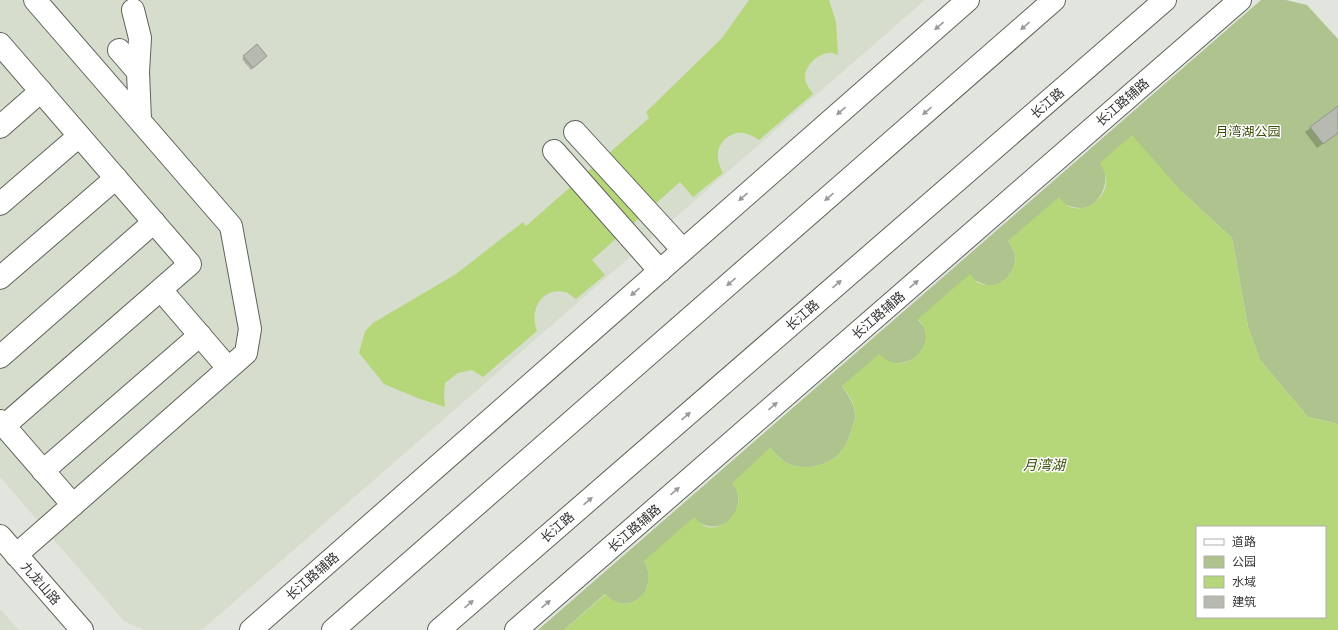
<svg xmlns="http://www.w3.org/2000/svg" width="1338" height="630" font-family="Inter,'Noto Sans SC',sans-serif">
	<rect width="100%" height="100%" fill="#e2e5dd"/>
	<g fill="#d6ddcd">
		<polygon points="0,0 925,0 204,628 200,630 144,630 124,621 0,477"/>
		<polygon points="0,609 19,630 0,630"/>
	</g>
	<path fill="#aec38d" d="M 1261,0 L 1286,0 L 1307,5 L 1338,39 L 1338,424 L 1308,417 L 1260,360 L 1248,327 L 1232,238 L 1182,192 L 1105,173 C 1108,188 1097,208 1080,208 C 1076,208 1071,207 1067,205 L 1008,241 C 1011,246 1014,250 1015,255 C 1017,268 1006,284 992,286 C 987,286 981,283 977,281 L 918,320 C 921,323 924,326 925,330 C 930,346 916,362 900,363 C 895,364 890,362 885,360 L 842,386 C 847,394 854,402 855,413 C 856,418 854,423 852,428 C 850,437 845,448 838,455 C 826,466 804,471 789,464 C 781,460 776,454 770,448 L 737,491 C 738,494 739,498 738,501 C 738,521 716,533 700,523 L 644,561 C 661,589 629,620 605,594 L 564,630 L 538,630 Z"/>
	<g fill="#b5d779" fill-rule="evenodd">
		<path d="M 749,0 L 829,0 L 836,22 L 838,55 C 835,54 832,52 829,53 C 816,54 801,69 806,83 C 808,87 811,91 813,94 L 759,140 C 747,132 737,129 725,139 C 722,142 718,148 718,153 C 717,160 720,167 723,173 L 693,197 L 680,182 L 592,260 L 605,275 L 576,299 C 573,297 569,293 565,292 C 541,287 529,311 537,331 L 483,377 L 472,370 L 458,373 L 445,383 L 444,395 L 445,407 L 420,399 L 384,384 L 359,353 L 365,331 L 373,323 L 456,274 L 523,222 L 526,226 L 649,118 L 646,112 L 722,38 Z"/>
		<path d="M 1132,135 L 1182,192 L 1232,238 L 1248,327 L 1260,360 L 1308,417 L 1338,424 L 1338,630 L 564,630 L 606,594 C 628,620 661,589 644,561 L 694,517 C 698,521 702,525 707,527 C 725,531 744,509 737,491 C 736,488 733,486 732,483 L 770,448 C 776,454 781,460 789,464 C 804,471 826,466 838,455 C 845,448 850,437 852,428 C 854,424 856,418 855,413 C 855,403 848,394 842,386 L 879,354 C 893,367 910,367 921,350 C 926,344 927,337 925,330 C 924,326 921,323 918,319 L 970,274 C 972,276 974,279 976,281 C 994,294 1018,275 1015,255 C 1014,249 1011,246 1008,241 L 1059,197 C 1062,200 1065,204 1068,206 C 1086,215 1108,197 1106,178 C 1105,172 1102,168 1100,163 ZM 1197,527 L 1325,527 L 1325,617 L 1197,617 Z"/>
	</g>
	<g fill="#0003">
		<polygon points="257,46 266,56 251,70 242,59"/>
		<polygon points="1338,107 1338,133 1317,148 1305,132"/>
	</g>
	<g fill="#b6bab1" stroke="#91958d">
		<polygon points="257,44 267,56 253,68 243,56"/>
		<polygon points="1338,106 1338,133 1323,144 1310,127"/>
	</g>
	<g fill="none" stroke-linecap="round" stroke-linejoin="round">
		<g stroke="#5f625b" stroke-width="24">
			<g id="street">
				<polyline points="133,10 140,38 138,72"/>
				<polyline points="0,44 190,264 4,426"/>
				<polyline points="119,50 138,72 140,120"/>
				<polyline points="0,127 41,91"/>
				<polyline points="575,132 683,250"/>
				<polyline points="554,151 660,271"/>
				<polyline points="0,204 79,136"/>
				<polyline points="0,278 116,178"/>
				<polyline points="161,290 228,368"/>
				<polyline points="0,357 154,222"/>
				<polyline points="0,421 73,505"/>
				<polyline points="43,471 200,335"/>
				<polyline points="16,555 246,353 250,329 231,226 35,0"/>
				<polyline points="251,630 968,0"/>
				<polyline points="516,630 1240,0"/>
			</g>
		</g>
		<g stroke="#5f625b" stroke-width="24">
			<g id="secondary">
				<polyline points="0,536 82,630"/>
				<polyline points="333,630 1054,0"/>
				<polyline points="439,630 1165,0"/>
			</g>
		</g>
		<use href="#street" stroke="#fff" stroke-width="22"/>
		<use href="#secondary" stroke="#fff" stroke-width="22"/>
	</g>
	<defs><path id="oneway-solid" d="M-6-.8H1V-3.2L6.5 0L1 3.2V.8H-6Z"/></defs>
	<g fill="#9a9a99">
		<use href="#oneway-solid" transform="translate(939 26) rotate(139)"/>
		<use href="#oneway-solid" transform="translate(1025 26) rotate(139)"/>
		<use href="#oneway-solid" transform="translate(841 111) rotate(139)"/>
		<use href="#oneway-solid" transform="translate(927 111) rotate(139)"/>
		<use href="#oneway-solid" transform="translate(743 197) rotate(139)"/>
		<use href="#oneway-solid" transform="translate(829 197) rotate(139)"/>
		<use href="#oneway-solid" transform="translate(731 282) rotate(139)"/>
		<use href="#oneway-solid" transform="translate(837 284) rotate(-41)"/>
		<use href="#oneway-solid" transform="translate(914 284) rotate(-41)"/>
		<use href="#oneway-solid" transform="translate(635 292) rotate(139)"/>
		<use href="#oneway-solid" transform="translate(773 406) rotate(-41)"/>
		<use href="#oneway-solid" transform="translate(686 416) rotate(-41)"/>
		<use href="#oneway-solid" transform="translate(675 491) rotate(-41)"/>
		<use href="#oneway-solid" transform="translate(588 501) rotate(-41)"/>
		<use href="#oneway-solid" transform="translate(469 604) rotate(-41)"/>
		<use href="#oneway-solid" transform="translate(546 604) rotate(-41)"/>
	</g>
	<g text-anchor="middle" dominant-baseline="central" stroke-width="3" stroke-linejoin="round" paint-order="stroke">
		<g font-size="13" fill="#353633" stroke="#fff">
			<text transform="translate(1122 102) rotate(-41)">长江路辅路</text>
			<text transform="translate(1047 103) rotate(-41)">长江路</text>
			<text transform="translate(802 315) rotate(-41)">长江路</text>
			<text transform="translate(878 315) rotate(-41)">长江路辅路</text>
			<text transform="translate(557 527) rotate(-41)">长江路</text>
			<text transform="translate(634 528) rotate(-41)">长江路辅路</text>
			<text transform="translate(312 576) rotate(-41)">长江路辅路</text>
			<text transform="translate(41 583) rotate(49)">九龙山路</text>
		</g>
		<g font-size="13" fill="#3b4e09" stroke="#fff">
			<text x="1248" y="131">月湾湖公园</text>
		</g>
		<g font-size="14" font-style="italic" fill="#3d510d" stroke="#fff">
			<text x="1044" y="464">月湾湖</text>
		</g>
	</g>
	<rect x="1196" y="526" width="130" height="92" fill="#ffffff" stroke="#aeafad"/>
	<rect x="1204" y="539" width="20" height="6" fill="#ffffff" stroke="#aeafad"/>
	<text x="1232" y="546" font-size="12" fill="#353633">道路</text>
	<rect x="1204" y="556" width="20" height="12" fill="#aec38d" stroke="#aeafad"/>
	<text x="1232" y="566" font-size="12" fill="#353633">公园</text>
	<rect x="1204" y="576" width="20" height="12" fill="#b5d779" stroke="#aeafad"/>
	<text x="1232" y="586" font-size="12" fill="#353633">水域</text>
	<rect x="1204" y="596" width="20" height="12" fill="#b6bab1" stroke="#aeafad"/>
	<text x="1232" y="606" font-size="12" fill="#353633">建筑</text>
</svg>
